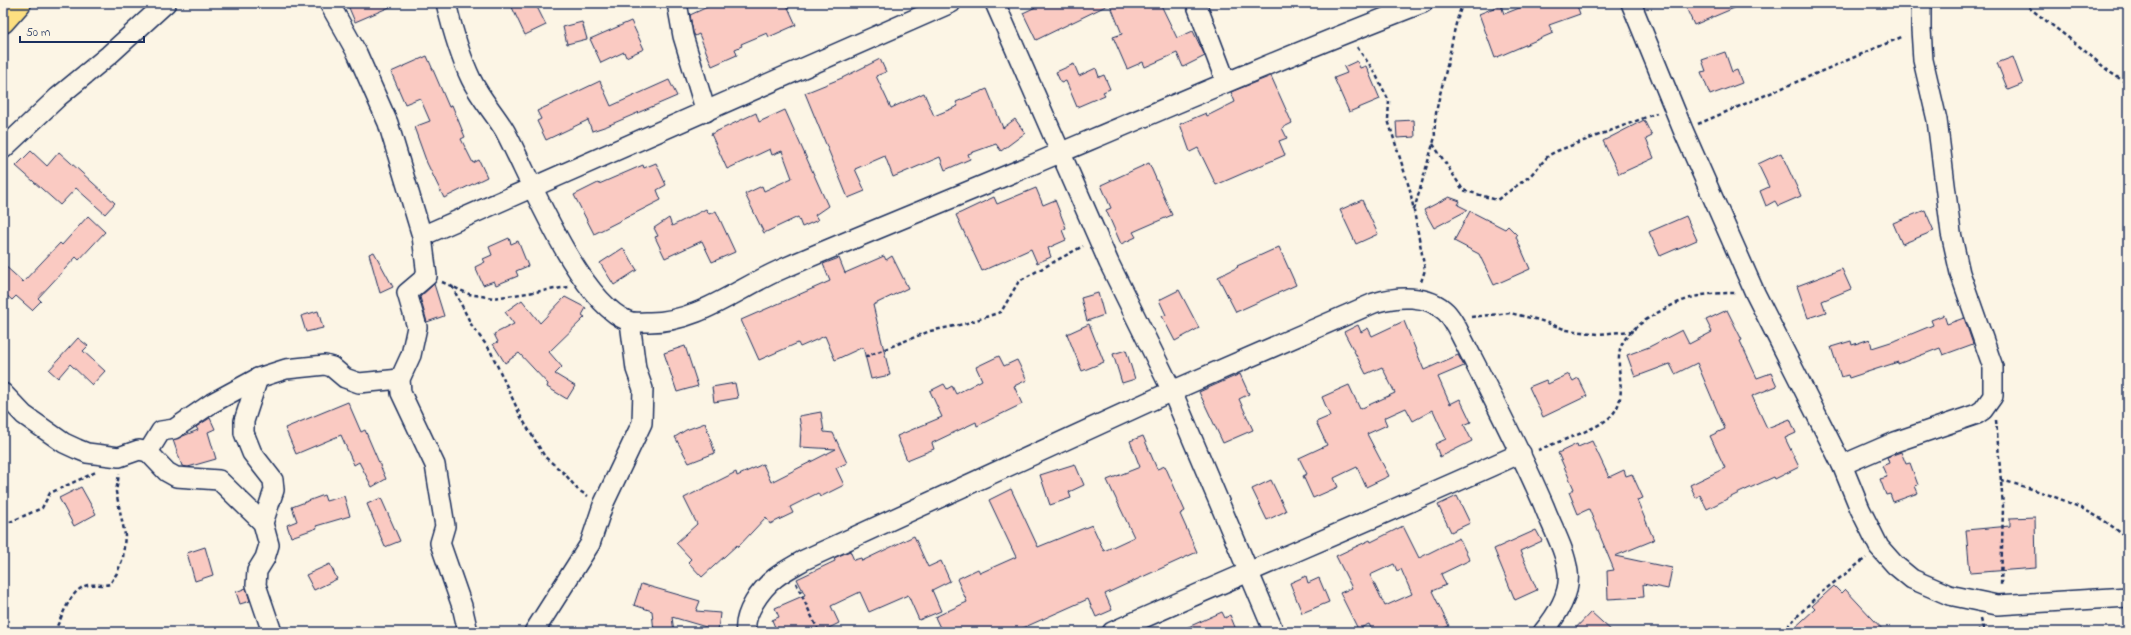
<svg xmlns="http://www.w3.org/2000/svg" width="2131" height="635" font-family="'Indie Flower',sans-serif">
	<rect width="100%" height="100%" fill="#fcf5e5"/>
	<filter id="ink" filterUnits="userSpaceOnUse"><feTurbulence type="fractalNoise" baseFrequency=".025" numOctaves="2"/><feDisplacementMap in="SourceGraphic" scale="8" xChannelSelector="R" yChannelSelector="G"/><feConvolveMatrix kernelMatrix="1 2 1 2 8 2 1 2 1" color-interpolation-filters="sRGB"/></filter>
	<g filter="url(#ink)">
		<g fill="#facac2" stroke="#1b2f5e" fill-rule="evenodd">
			<polygon points="347,3 399,3 355,22"/>
			<polygon points="510,3 535,3 546,25 525,35"/>
			<polygon points="716,3 786,3 796,25 769,37 767,33 741,44 742,46 735,49 737,55 712,66 699,34 695,36 693,32 690,15"/>
			<polygon points="1044,3 1160,3 1177,38 1193,31 1205,56 1183,67 1177,53 1145,67 1143,62 1127,69 1113,37 1122,34 1110,4 1036,40 1023,13"/>
			<polygon points="1532,3 1576,3 1580,14 1549,25 1553,33 1495,58 1479,14 1501,5 1504,14"/>
			<polygon points="1684,3 1746,3 1694,25"/>
			<polygon points="631,21 644,49 626,57 624,52 601,63 590,39"/>
			<polygon points="582,22 587,39 567,44 563,27"/>
			<polygon points="1725,52 1732,72 1737,70 1742,83 1710,95 1701,72 1706,71 1702,60"/>
			<polygon points="427,56 449,107 452,105 465,137 461,139 473,163 479,160 487,177 444,198 427,163 414,127 430,121 420,98 405,104 391,72"/>
			<polygon points="2013,57 2023,84 2008,90 1997,63"/>
			<polygon points="880,59 886,72 876,76 891,108 924,93 934,116 958,106 956,102 987,89 1003,128 1015,119 1025,133 1001,151 996,144 968,154 970,159 945,170 940,157 893,177 885,156 855,169 865,191 848,198 805,93 842,78"/>
			<polygon points="1357,61 1360,68 1366,66 1380,99 1349,112 1334,78 1347,73 1344,67"/>
			<polygon points="1074,64 1079,76 1096,68 1099,77 1104,75 1110,89 1103,92 1105,95 1077,107 1066,81 1061,83 1056,72"/>
			<polygon points="1271,76 1292,123 1282,128 1287,138 1279,141 1285,155 1216,185 1198,148 1190,152 1180,124 1206,113 1207,116 1235,102 1231,92"/>
			<polygon points="669,80 677,96 607,126 592,131 588,120 546,140 537,121 541,119 537,111 600,81 611,106"/>
			<polygon points="785,110 828,206 815,215 818,220 802,227 798,217 764,233 745,194 762,186 764,191 792,178 782,151 772,155 770,149 727,169 711,134 756,113 759,122"/>
			<polygon points="1414,120 1415,137 1397,138 1396,121"/>
			<polygon points="1644,120 1652,136 1646,139 1654,158 1619,174 1603,141"/>
			<polygon points="31,151 47,166 59,152 115,203 105,214 76,188 60,205 16,166"/>
			<polygon points="1781,153 1801,196 1778,206 1775,201 1766,206 1760,191 1769,187 1758,164"/>
			<polygon points="656,163 666,185 657,190 661,200 594,234 574,195 598,183 599,184 643,165 644,168"/>
			<polygon points="1149,163 1172,215 1133,232 1136,237 1121,244 1106,210 1111,208 1101,185"/>
			<polygon points="1036,188 1043,205 1055,200 1066,228 1062,230 1066,240 1048,248 1051,257 1037,263 1031,249 982,271 956,215 994,197 997,204"/>
			<polygon points="1449,197 1460,201 1458,205 1468,210 1434,228 1424,210"/>
			<polygon points="1362,200 1378,234 1356,244 1340,210"/>
			<polygon points="706,209 709,214 716,211 735,252 712,262 702,241 665,258 655,237 658,236 654,228 669,218 672,226"/>
			<polygon points="1925,210 1934,231 1902,244 1893,223"/>
			<polygon points="1470,211 1505,229 1508,226 1517,235 1516,237 1530,269 1494,285 1479,254 1454,241"/>
			<polygon points="88,216 105,232 79,260 76,257 38,298 41,301 32,310 16,296 12,300 3,292 3,264 23,282 60,243 62,245"/>
			<polygon points="1686,216 1697,240 1660,256 1649,232"/>
			<polygon points="509,238 511,244 518,241 528,266 516,271 518,276 496,285 494,281 483,285 475,267 485,262 483,259 492,255 489,247"/>
			<polygon points="1279,247 1296,285 1236,312 1218,277 1238,267 1237,266"/>
			<polygon points="623,248 637,270 614,285 600,263"/>
			<polygon points="374,252 393,287 380,293 369,254"/>
			<polygon points="884,256 886,260 892,256 908,288 873,305 890,375 871,379 863,347 835,360 825,336 800,347 798,343 759,360 741,320 830,281 823,264 839,258 845,273"/>
			<polygon points="1842,269 1851,289 1822,301 1826,312 1808,318 1797,286"/>
			<polygon points="434,284 444,316 427,322 420,297"/>
			<polygon points="1179,290 1199,328 1175,341 1162,316 1166,315 1159,300"/>
			<polygon points="1098,293 1104,315 1087,321 1081,298"/>
			<polygon points="565,297 586,308 582,315 585,317 549,352 562,367 555,374 575,386 567,399 547,387 548,384 519,353 505,363 493,344 498,342 494,334 514,324 505,312 522,300 540,323"/>
			<polygon points="1727,310 1742,340 1740,341 1757,378 1771,373 1777,386 1752,396 1767,428 1790,419 1796,433 1785,438 1799,467 1775,479 1774,477 1741,492 1707,509 1700,495 1696,498 1690,485 1725,468 1710,436 1725,429 1697,363 1675,374 1670,364 1635,377 1627,355 1649,347 1682,330 1689,344 1712,332 1706,320"/>
			<polygon points="318,311 323,328 306,332 301,316"/>
			<polygon points="1944,315 1947,324 1964,318 1973,344 1943,355 1940,348 1898,364 1898,362 1849,378 1848,375 1841,377 1831,347 1851,341 1852,345 1870,339 1872,348 1897,340 1933,325 1931,320"/>
			<polygon points="1404,321 1424,370 1458,355 1464,366 1438,377 1450,404 1460,399 1471,422 1464,425 1472,441 1440,457 1435,444 1446,439 1433,410 1413,421 1406,408 1384,418 1387,425 1367,434 1389,476 1366,487 1357,467 1334,478 1338,487 1313,498 1303,476 1307,474 1299,458 1327,445 1316,422 1330,416 1322,397 1349,385 1360,409 1395,393 1382,367 1366,374 1344,332 1358,325 1361,332 1368,328 1372,336"/>
			<polygon points="1089,324 1104,362 1082,371 1067,334"/>
			<polygon points="78,338 88,346 83,351 105,371 92,385 70,364 58,378 49,370"/>
			<polygon points="685,346 698,386 677,392 664,353"/>
			<polygon points="1126,350 1135,379 1122,383 1113,354"/>
			<polygon points="999,356 1004,366 1017,360 1027,380 1014,386 1022,404 977,426 976,422 932,443 934,449 907,460 897,436 942,417 930,391 944,384 947,389 952,386 956,394 982,380 976,367"/>
			<polygon points="1240,374 1249,394 1239,399 1253,430 1223,443 1199,392"/>
			<polygon points="1569,374 1573,381 1578,378 1587,396 1543,417 1529,387 1546,380 1548,384"/>
			<polygon points="735,383 738,398 714,402 712,387"/>
			<polygon points="348,402 361,432 365,430 386,479 372,487 359,462 354,465 341,435 296,454 285,428"/>
			<polygon points="821,412 824,432 833,433 847,463 836,468 844,485 820,497 818,493 790,507 793,513 770,524 766,517 738,547 737,545 702,577 688,562 691,559 676,543 697,524 684,498 736,472 737,476 763,464 771,482 836,449 800,447 801,429 799,416"/>
			<polygon points="210,418 215,429 208,432 216,459 188,467 182,466 173,440 198,430 196,427"/>
			<polygon points="705,423 715,453 689,463 675,437 686,430"/>
			<polygon points="1143,436 1157,469 1165,466 1185,511 1180,514 1197,552 1105,594 1112,610 1096,617 1088,599 1014,632 942,632 935,617 967,602 957,579 978,569 980,573 1016,557 989,500 1011,489 1038,547 1092,525 1104,551 1134,537 1107,480 1140,467 1130,441"/>
			<polygon points="1592,441 1609,477 1624,470 1626,476 1632,474 1643,498 1637,500 1654,540 1615,556 1672,568 1668,589 1643,584 1644,597 1608,599 1607,571 1614,570 1589,509 1578,514 1569,492 1574,489 1558,453 1577,444 1578,447"/>
			<polygon points="1901,452 1906,464 1910,463 1918,485 1915,486 1918,493 1893,502 1890,494 1886,495 1880,479 1887,477 1882,466 1889,463 1887,457"/>
			<polygon points="1075,464 1084,485 1069,492 1071,498 1050,505 1040,475"/>
			<polygon points="1271,480 1286,511 1267,520 1252,489"/>
			<polygon points="81,487 96,514 74,526 59,498"/>
			<polygon points="324,495 326,501 344,496 350,516 316,526 317,528 291,537 287,525 297,521 292,507"/>
			<polygon points="1457,496 1470,523 1451,532 1438,505"/>
			<polygon points="381,498 400,541 385,547 367,504"/>
			<polygon points="2035,517 2036,568 1970,573 1966,530 2010,526 2010,518"/>
			<path d="M 1403,526 L 1419,558 L 1459,538 L 1470,560 L 1441,574 L 1446,585 L 1432,591 L 1449,626 L 1444,628 L 1445,632 L 1373,632 L 1369,624 L 1358,629 L 1340,593 L 1352,588 L 1336,556 L 1370,540 L 1371,542 ZM 1394,564 L 1397,571 L 1401,569 L 1412,594 L 1385,606 L 1370,575 Z"/>
			<polygon points="1536,530 1542,541 1520,551 1537,590 1515,600 1494,549"/>
			<polygon points="914,536 928,567 941,561 950,581 932,590 941,611 919,620 908,595 869,612 860,592 831,606 839,623 821,632 777,632 772,620 779,617 775,608 805,595 797,579 835,561 834,558 850,551 854,560 861,558 862,561"/>
			<polygon points="205,547 213,575 195,581 187,553"/>
			<polygon points="330,564 337,579 314,590 306,575"/>
			<polygon points="1306,576 1308,583 1319,578 1329,602 1302,613 1290,583"/>
			<polygon points="641,584 700,601 696,611 720,613 718,631 706,630 706,627 672,617 674,632 654,632 652,611 634,605"/>
			<polygon points="1834,586 1841,593 1845,589 1885,632 1790,632 1815,609 1812,606"/>
			<polygon points="246,588 250,601 240,604 236,592"/>
			<polygon points="1222,612 1225,618 1230,615 1237,632 1177,632"/>
			<polygon points="1591,612 1613,632 1572,632"/>
		</g>
		<g fill="none" stroke-linecap="round" stroke-linejoin="round">
			<g stroke="#1b2f5e" stroke-width="22">
				<g id="minor">
					<polyline points="329,3 357,53 388,123 422,236 427,276 407,293 417,327 411,355 400,379 401,393 435,465 445,526 440,543 462,606 468,632"/>
					<path d="M 446,3 C 452,28 460,56 471,79 C 480,98 495,114 505,131 C 530,178 578,301 628,321 C 633,323 640,322 646,322 C 696,324 738,288 782,269 C 875,229 969,192 1062,152 C 1182,101 1301,50 1423,3"/>
					<polyline points="677,3 683,36 706,112"/>
					<polyline points="995,3 1109,263 1172,391 1274,632"/>
					<polyline points="1196,3 1226,82"/>
					<polyline points="1631,3 1683,130 1755,293 1842,465 1860,509 1879,547 1895,565 1912,579 1949,595 1997,605 2128,597"/>
					<polyline points="3,149 58,97 109,55 166,3"/>
					<polyline points="422,236 951,3"/>
					<polyline points="258,378 244,421 244,433 252,453 273,480 274,490 263,523 269,545 265,558 257,571 256,585 272,632"/>
					<polyline points="3,393 24,415 64,443 77,449 87,453 119,457 139,450 148,452 167,472 176,477 219,480 263,523"/>
					<polyline points="148,452 161,431 174,429 212,403 258,378 286,369 325,365 332,367 345,378 359,383 400,379"/>
					<polyline points="1842,465 1895,442 1977,414 1983,410 1993,396 1993,367 1960,273 1951,233 1937,120 1923,60 1921,29 1921,3"/>
					<polyline points="534,632 590,544 603,505 642,423 643,389 636,369 630,322"/>
					<path d="M 746,632 C 743,614 761,589 775,578 C 784,571 794,566 804,560 L 1172,391 L 1374,303 C 1397,296 1428,294 1446,312 C 1450,316 1454,323 1457,328 C 1487,387 1518,445 1544,506 C 1552,527 1565,549 1568,572 C 1571,594 1557,615 1543,632"/>
					<path d="M 1112,632 C 1248,571 1386,514 1521,453"/>
				</g>
			</g>
			<g stroke="#1b2f5e" stroke-width="25">
				<polyline id="trunk" points="3,22 20,3"/>
			</g>
			<g stroke="#1b2f5e" stroke-width="2.5" stroke-dasharray="4 3" stroke-linecap="butt">
				<polyline points="2023,3 2079,46 2111,73 2128,84"/>
				<polyline points="1357,47 1374,71 1389,101 1388,120 1410,190 1425,270 1421,282"/>
				<polyline points="1698,124 1904,36"/>
				<polyline points="1433,144 1463,190 1497,200 1530,176 1549,155 1557,151 1657,113"/>
				<path d="M 1414,210 L 1435,137 C 1433,113 1442,89 1447,66 C 1452,45 1454,24 1463,3"/>
				<polyline points="442,282 469,294 493,298 569,287"/>
				<polyline points="452,286 472,326 490,350 521,417 545,457 565,474 578,490 588,496"/>
				<polyline points="1471,317 1510,313 1539,320 1567,330 1598,334 1633,331"/>
				<polyline points="865,357 930,331 964,324 1001,312 1019,281 1083,246"/>
				<polyline points="1996,420 2003,506 2001,587"/>
				<path d="M 1538,450 C 1556,442 1600,429 1612,415 C 1629,395 1615,373 1620,350 C 1625,326 1672,303 1694,297 C 1708,293 1723,293 1737,293"/>
				<path d="M 2001,480 C 2042,491 2098,509 2128,540"/>
				<polyline points="3,525 42,508 50,493 96,472"/>
				<polyline points="796,583 819,632"/>
				<polyline points="1981,619 1984,632"/>
				<path d="M 54,632 C 62,618 70,589 88,585 C 96,584 103,586 110,584 L 117,573 L 123,558 L 125,535 L 116,492 L 119,474"/>
				<polyline points="1782,632 1819,594 1866,558"/>
				<polyline points="1977,632 1982,626"/>
			</g>
			<use href="#minor" stroke="#fcf5e5" stroke-width="19"/>
			<use href="#trunk" stroke="#fddf80" stroke-width="22"/>
		</g>
	</g>
	<rect width="2131" height="635" fill="none" stroke="#fcf5e5" stroke-width="16"/>
	<rect x="8" y="8" width="2115" height="619" fill="none" stroke="#1b2f5e" stroke-width="1.5" filter="url(#ink)"/>
	<path d="M20 36v6h124v-6" fill="none" stroke="#1b2f5e" stroke-width="2"/>
	<text x="26" y="36" font-size="12" fill="#1b2f5e" stroke="#fcf5e5" stroke-width="3" paint-order="stroke">50 m</text>
</svg>
